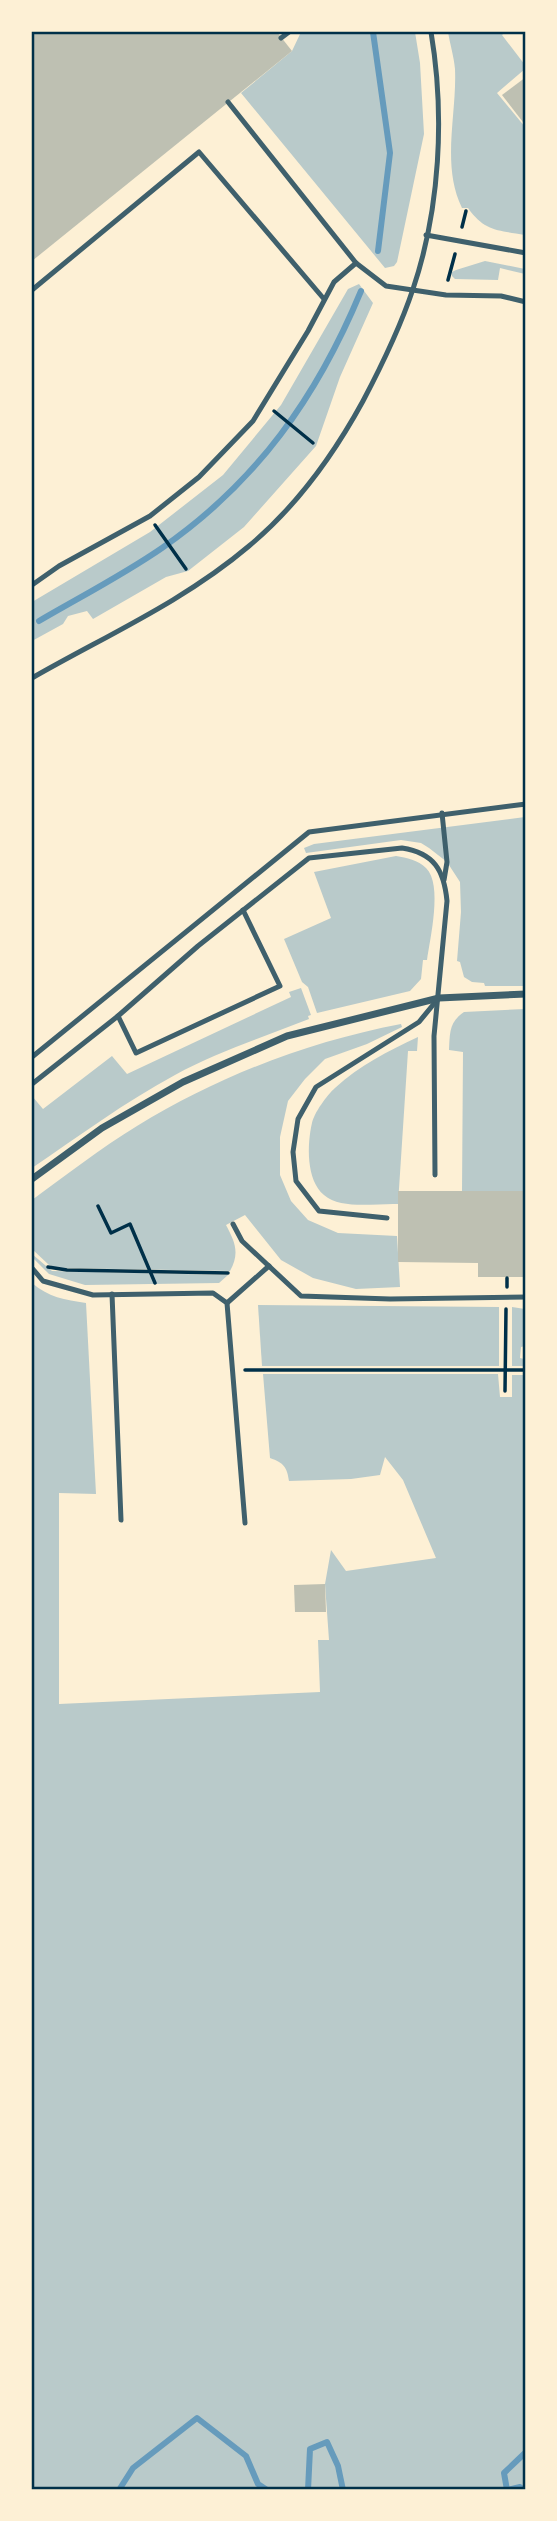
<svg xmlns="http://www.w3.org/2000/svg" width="557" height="2521" font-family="'IBM Plex Sans',sans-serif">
	<rect width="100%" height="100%" fill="#fdf0d5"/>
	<g fill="#b9caca">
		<polygon points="301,32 415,32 420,63 424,134 397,262 394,266 385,268 241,93 292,51"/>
		<path d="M 448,32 L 505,32 L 502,35 L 525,65 L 525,69 L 497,93 L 525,127 L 525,235 C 498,230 485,232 468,208 L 462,208 C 441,165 457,115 455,69 C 454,57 450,44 448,32 Z"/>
		<polygon points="485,261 525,269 525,274 500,268 498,280 455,279 452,276 452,272 456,270"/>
		<polygon points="359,284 373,303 340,377 316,446 244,527 188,571 166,577 93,619 87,611 68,616 63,624 32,641 32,602 150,532 223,475 281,405 348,289"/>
		<polygon points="525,817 525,986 485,986 484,983 472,982 464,977 460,962 457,961 461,912 460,882 447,862 429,848 421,843 401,840 306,853 304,848 314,844"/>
		<path d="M 396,856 C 407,858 418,860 426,868 C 443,884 430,939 427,960 L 423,960 L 421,979 L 410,991 L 317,1013 L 308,987 L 302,982 L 284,939 L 331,918 L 314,872 Z"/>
		<path d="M 301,988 L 311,1015 L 308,1016 L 309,1019 C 264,1037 217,1052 175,1075 C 125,1102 79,1136 32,1168 L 32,1096 L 43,1109 L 112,1056 L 127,1074 L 291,997 L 289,992 Z"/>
		<path d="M 525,1009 L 525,1191 L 462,1191 L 463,1052 L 449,1050 C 450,1033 449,1022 464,1012 Z"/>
		<path d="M 401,1024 L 402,1027 L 367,1044 L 325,1059 L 305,1079 L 288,1101 L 280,1137 L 280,1175 L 291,1201 L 308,1220 L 338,1233 L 397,1236 L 400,1287 L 356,1289 L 313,1278 L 281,1260 L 245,1215 L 226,1225 C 235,1242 240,1253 230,1271 L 56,1268 L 49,1265 L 32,1249 L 32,1200 C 66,1175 101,1148 137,1126 C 219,1076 307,1042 401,1024 Z"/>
		<path d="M 418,1037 L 417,1051 L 408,1051 L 398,1204 C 377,1203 341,1210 324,1195 C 306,1180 307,1144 312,1123 C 314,1113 327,1095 335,1088 C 360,1065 388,1051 418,1037 Z"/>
		<polygon points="32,1254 52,1271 228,1275 219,1283 85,1285 49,1274 32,1257"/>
		<path d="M 32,1283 C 48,1297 65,1300 86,1303 L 96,1494 L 59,1493 L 59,1704 L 320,1692 L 318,1640 L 329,1640 L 325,1584 L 331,1550 L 346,1571 L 436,1558 L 403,1480 L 385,1457 L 380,1475 L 351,1479 L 289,1481 C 287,1467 284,1463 270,1458 L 263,1374 L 498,1374 L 500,1397 L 512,1397 L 512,1375 L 525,1375 L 525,2489 L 32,2489 Z"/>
		<polygon points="258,1305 499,1307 499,1366 262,1366"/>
		<polygon points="512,1307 525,1309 525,1346 521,1347 520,1358 524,1359 525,1366 512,1366"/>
	</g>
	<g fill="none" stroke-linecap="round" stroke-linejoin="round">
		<g stroke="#669bbc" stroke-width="6">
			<polyline points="373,32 390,153 378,251"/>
			<path d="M 39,621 C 80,597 123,575 162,548 C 257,482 317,397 361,291"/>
			<polyline points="119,2490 133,2468 197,2418 246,2456 258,2484 267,2490"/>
			<polyline points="308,2490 310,2449 327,2442 338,2466 343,2490"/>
			<polyline points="507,2490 504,2473 526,2452"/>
			<polyline points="507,2490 520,2487 523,2490"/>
		</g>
	</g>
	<g fill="#bec0b2">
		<polygon points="32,32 277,32 292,51 32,261"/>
		<polygon points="526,77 526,126 502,95"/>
		<polygon points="398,1191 526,1191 526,1277 478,1277 478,1263 398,1262"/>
		<polygon points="325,1584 326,1612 295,1612 294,1585"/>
	</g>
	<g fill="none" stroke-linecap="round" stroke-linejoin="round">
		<g stroke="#003049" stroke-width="3.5">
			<polyline points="462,227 466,211"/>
			<polyline points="448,280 455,254"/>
			<polyline points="274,411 313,443"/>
			<polyline points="155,525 186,569"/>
			<polyline points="98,1206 111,1233 130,1224 155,1283"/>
			<polyline points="48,1267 67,1270 228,1273"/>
			<polyline points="507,1278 507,1287"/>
			<polyline points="245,1370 526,1370"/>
			<polyline points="505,1391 506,1309"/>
		</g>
		<g stroke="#3f606c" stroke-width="5">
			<polyline points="281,38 289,32"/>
			<polyline points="228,102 356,263 386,286 446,295 501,296 526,302"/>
			<polyline points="426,235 526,253"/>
			<polyline points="32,290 199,152 324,299"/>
			<polyline points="32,585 59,566 150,516 199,477 253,421 308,331 334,282 356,263"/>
			<path d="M 32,678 C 105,636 183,602 249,546 C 297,506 333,456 363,401 C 382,365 400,328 413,289 C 440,209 445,115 431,32"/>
			<polyline points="442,813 447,862 444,880"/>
			<polyline points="118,1016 136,1053 280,986 243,910"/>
			<polyline points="32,1057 309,832 526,804"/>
			<path d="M 32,1084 L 118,1016 L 198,946 L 309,858 L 402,848 C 434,853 444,870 447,901 L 434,1036 L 435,1175"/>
			<polyline points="387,1218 319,1211 296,1181 293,1152 298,1119 316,1087 419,1022 437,1000"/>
			<polyline points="233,1224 242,1241 301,1296 390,1299 526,1297"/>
			<polyline points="32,1268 43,1281 93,1295 213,1293 227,1303 245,1523"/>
			<polyline points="112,1294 121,1520"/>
			<polyline points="227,1303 269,1266"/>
		</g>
		<polyline stroke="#3f606c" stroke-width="7" points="32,1179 102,1128 183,1082 287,1036 439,998 526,994"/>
	</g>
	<rect width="557" height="2521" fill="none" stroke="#fdf0d5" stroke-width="66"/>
	<rect x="33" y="33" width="491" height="2455" fill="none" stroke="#003049" stroke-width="2.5"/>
</svg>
